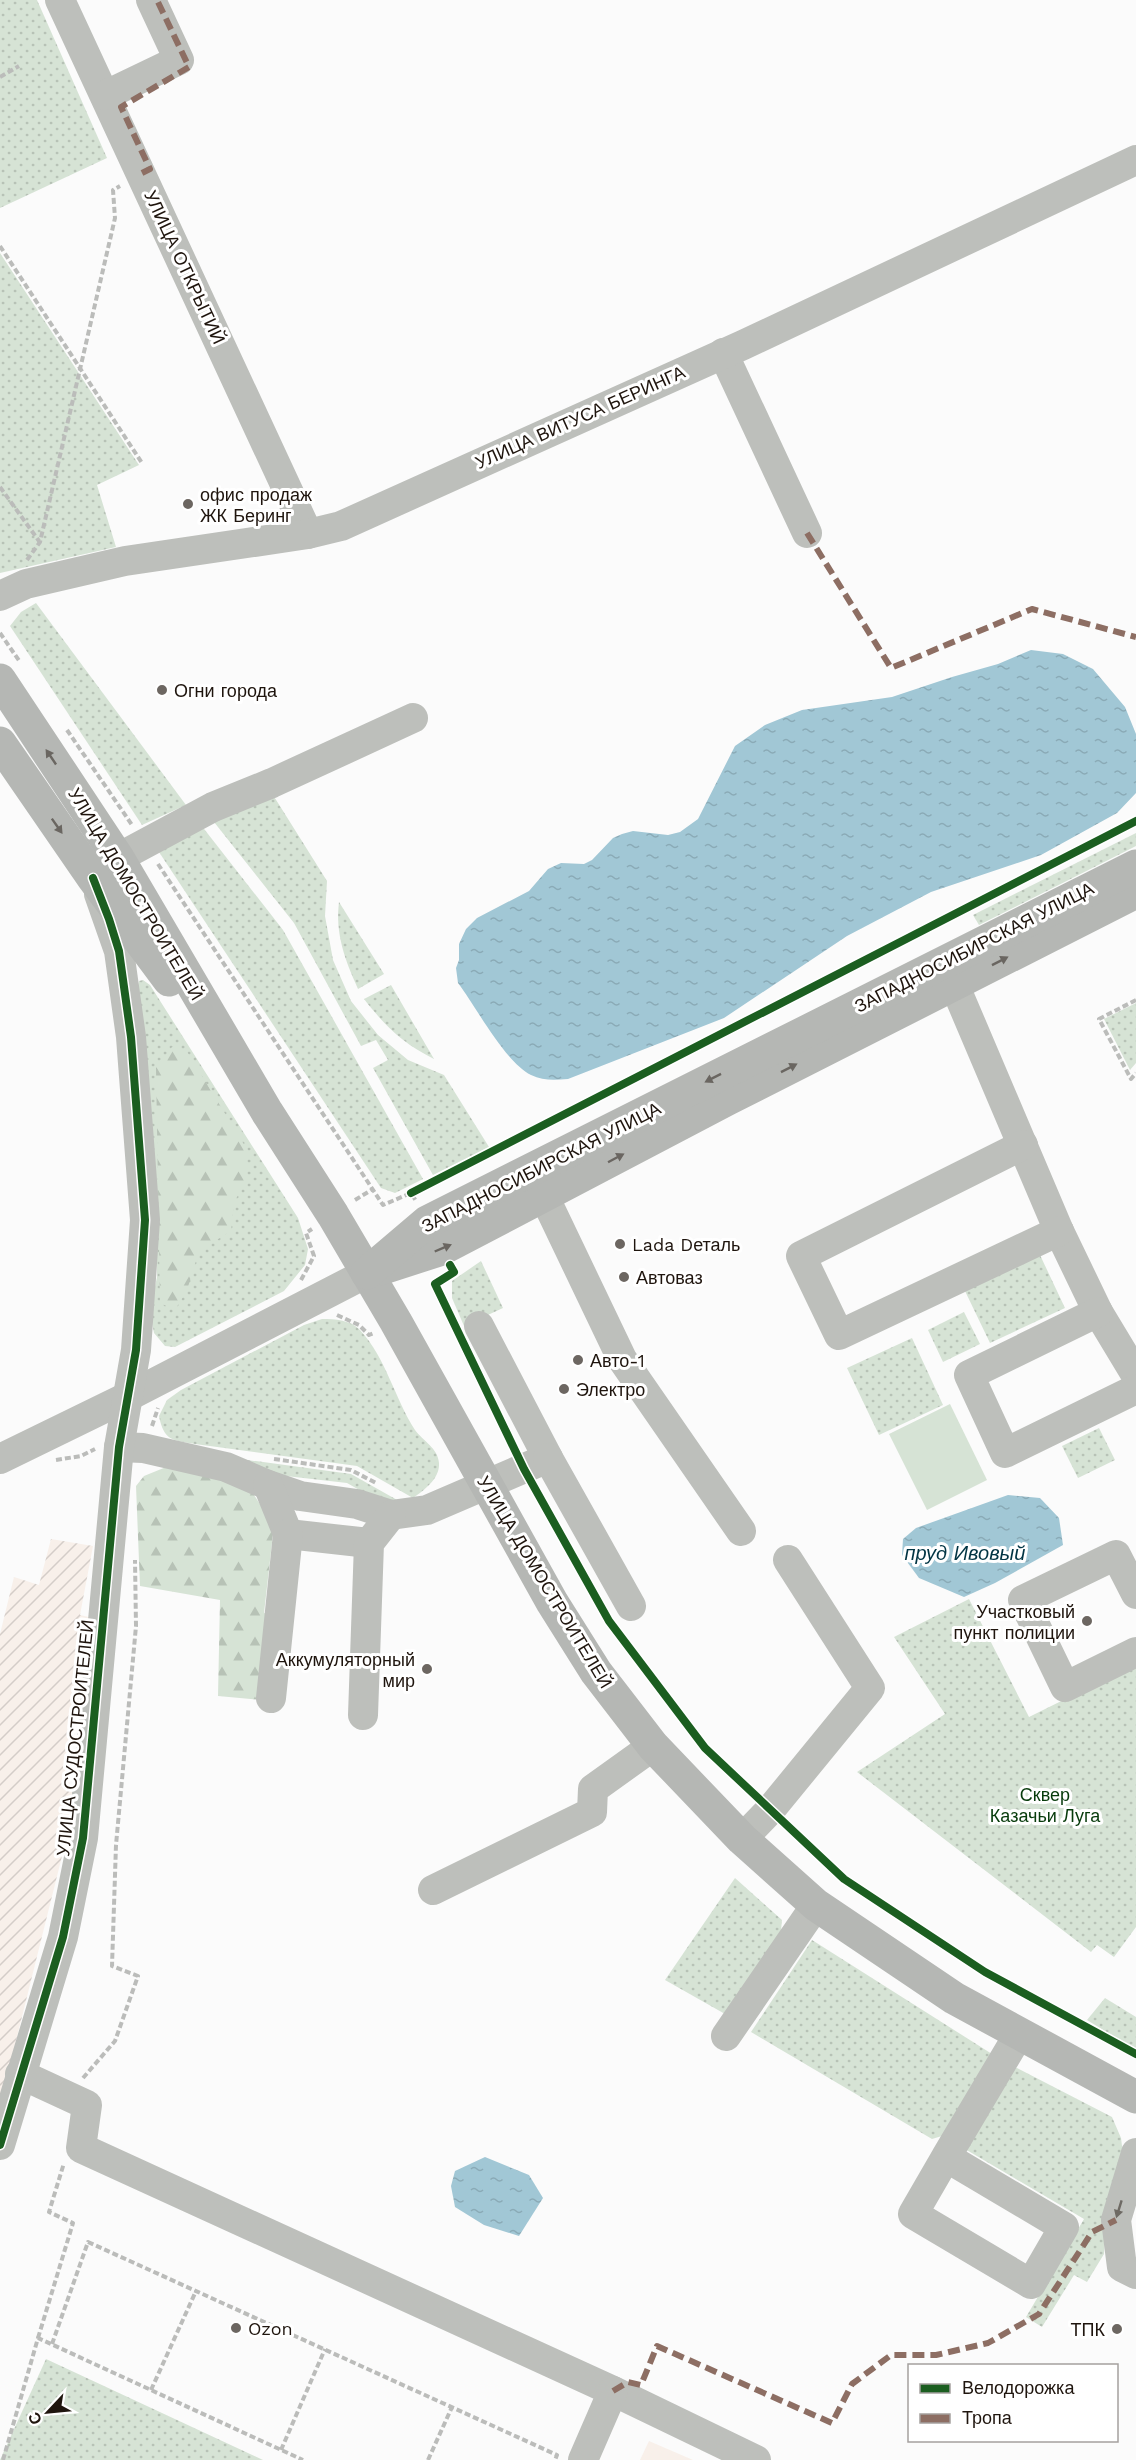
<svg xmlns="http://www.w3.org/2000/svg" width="1136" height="2460" font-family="'Work Sans',sans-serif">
	<defs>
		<pattern id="industrial-furrows" width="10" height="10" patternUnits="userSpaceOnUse" patternTransform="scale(1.5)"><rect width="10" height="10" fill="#f8f0ea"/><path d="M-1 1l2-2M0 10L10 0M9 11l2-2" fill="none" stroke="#d4cdc8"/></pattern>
		<pattern id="grass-dots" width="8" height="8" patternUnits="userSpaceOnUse" patternTransform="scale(1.5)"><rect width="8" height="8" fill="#d6e3d5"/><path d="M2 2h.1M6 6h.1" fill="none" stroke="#b7c2b6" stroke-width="1.8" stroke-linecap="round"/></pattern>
		<pattern id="forest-firs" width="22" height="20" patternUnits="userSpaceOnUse" patternTransform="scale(1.5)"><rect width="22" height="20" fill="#d6e3d5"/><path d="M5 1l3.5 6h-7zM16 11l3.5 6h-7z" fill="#b7c2b6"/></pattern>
		<pattern id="water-ripples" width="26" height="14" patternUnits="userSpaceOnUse" patternTransform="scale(1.5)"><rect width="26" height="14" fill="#a1c7d5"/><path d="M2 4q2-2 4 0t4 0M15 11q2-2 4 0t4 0" fill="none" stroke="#8aaab6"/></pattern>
	</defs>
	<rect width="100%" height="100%" fill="#fbfbfb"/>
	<polygon fill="#f8f0ea" points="649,2441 693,2460 640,2460"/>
	<polygon fill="url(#industrial-furrows)" points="51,1539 93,1546 80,1615 93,1618 65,1771 76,1800 0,2105 0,1634 14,1577 39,1585"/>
	<g fill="url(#grass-dots)">
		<polygon points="0,0 37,0 107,158 0,208"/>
		<polygon points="0,253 139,465 97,485 116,547 0,573"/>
		<polygon points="36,603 186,805 142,825 10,626 21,612"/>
		<polygon points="273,795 327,881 325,916 333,960 351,1001 378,1035 408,1060 444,1075 489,1147 433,1175 373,1068 388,1060 376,1040 361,1046 294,923 214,822"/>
		<polygon points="201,825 283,930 423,1179 395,1193 381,1188 155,846"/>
		<polygon points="1136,833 1136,846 979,925 973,915"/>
		<path d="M 339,902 L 384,974 L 358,989 C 345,960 335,934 339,902 Z"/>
		<polygon points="143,980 150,985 298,1218 308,1249 305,1265 284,1291 175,1347 165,1346 154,1333 150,1311 157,1277 153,1133 137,991 139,981"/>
		<path d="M 391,985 L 434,1059 C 402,1043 386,1027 364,999 Z"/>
		<polygon points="1136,1003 1136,1063 1130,1070 1104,1019"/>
		<polygon points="1040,1255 1065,1308 990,1343 965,1291"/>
		<polygon points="481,1261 503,1308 464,1326 452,1298 452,1281"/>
		<polygon points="964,1312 980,1344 943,1362 928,1330"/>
		<path d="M 322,1319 C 335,1319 351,1320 360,1330 C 386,1358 395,1399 415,1430 C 423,1441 438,1448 439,1463 C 440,1479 424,1490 413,1498 L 357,1466 L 195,1444 C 172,1440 164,1441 159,1416 L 167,1400 L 181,1390 L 304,1325 Z"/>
		<polygon points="912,1338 943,1405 879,1435 847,1368"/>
		<polygon points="1099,1428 1115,1460 1078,1478 1062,1446"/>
		<polygon points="218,1456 351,1474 399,1501 377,1500 347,1483 286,1476"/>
		<polygon points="969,1599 1029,1717 1136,1664 1136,1927 1114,1957 1097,1945 1091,1952 857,1772 945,1714 894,1637"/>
		<polygon points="735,1878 782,1920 780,1941 725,2014 665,1980"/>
		<polygon points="812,1940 992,2054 942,2136 932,2139 751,2032"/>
		<polygon points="1105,1998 1136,2017 1136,2050 1087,2020"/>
		<polygon points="1015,2067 1112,2117 1121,2138 1123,2154 1106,2222 1104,2254 1087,2282 1074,2275 1042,2327 1026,2317 1084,2219 965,2149"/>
		<polygon points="46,2359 263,2460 0,2460"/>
	</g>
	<g fill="url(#forest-firs)">
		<polygon points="172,1047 186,1050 248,1151 245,1181 234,1203 231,1231 199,1251 187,1290 175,1310 160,1303 156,1068"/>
		<polygon points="171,1465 225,1476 252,1492 274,1525 264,1613 273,1615 262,1700 218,1696 220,1600 140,1586 136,1486 144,1476"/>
	</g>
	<polygon fill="#d6e3d5" points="950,1404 987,1480 927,1510 889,1434"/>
	<g fill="url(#water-ripples)">
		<path d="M 1031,650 L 1063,654 L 1093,669 L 1125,707 L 1136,734 L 1136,793 L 1117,813 L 1041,855 L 931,892 L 847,936 L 724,1018 L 568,1079 C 555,1080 543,1081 531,1075 C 504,1061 477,1008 458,983 L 456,968 L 459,960 L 459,944 L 466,929 L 477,918 L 529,891 L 548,869 L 561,863 L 584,864 L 592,860 L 613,838 L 622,834 L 633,831 L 668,835 L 680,832 L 698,819 L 735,746 L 765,725 L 802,710 L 892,697 L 952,677 L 998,664 Z"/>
		<polygon points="1008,1495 1040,1498 1059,1518 1063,1545 995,1583 964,1597 919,1578 902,1555 903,1539 916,1528"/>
		<polygon points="485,2157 529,2175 543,2198 519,2236 484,2225 455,2207 451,2186 455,2171"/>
	</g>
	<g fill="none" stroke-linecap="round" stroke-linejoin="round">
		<g stroke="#bbbcba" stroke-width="4" stroke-dasharray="6 3" stroke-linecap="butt">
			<polyline points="0,77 19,66"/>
			<polyline points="0,246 142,463"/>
			<polyline points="0,487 39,541"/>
			<polyline points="27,560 40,542 115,218 113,190 120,186"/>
			<polyline points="0,633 20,662"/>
			<polyline points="67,730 132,825"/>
			<polyline points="158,864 383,1205 411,1193 416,1201"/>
			<polyline points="1136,1000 1099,1019 1131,1079 1136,1073"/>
			<polyline points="355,1200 373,1189"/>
			<polyline points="301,1280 314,1256 306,1233 312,1229"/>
			<polyline points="441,1297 435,1284 447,1276"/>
			<polyline points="337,1315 359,1325 369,1335 374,1333"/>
			<polyline points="152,1426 158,1408"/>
			<polyline points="274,1459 351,1470 376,1483"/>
			<polyline points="56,1460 81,1456 95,1449"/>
			<polyline points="83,2078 115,2041 138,1976 112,1966 116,1845 136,1626 135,1560"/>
			<polyline points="38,2338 73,2223 49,2212 64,2163"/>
			<polyline points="52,2344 88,2242 557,2455 555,2460"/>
			<polyline points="151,2390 196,2291"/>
			<polyline points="281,2450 325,2349"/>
			<polyline points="3,2460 38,2338 303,2460"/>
			<polyline points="428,2460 452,2407"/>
		</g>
		<g stroke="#bdbfbb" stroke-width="30">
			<polyline points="60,0 308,534"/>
			<polyline points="106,95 179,60 151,0"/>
			<polyline points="723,353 807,533"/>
			<polyline points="0,596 26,584 125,561 308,534 341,526 743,345 1136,160"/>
			<polyline points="118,858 213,807 272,783 413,718"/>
			<polyline points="954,984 1059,1231 1098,1312 1136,1375"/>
			<polyline points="1023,1145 801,1256 839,1335 1059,1231"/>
			<polyline points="544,1196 622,1359 741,1531"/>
			<polyline points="1098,1312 969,1375 1005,1453 1136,1389"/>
			<polyline points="119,1447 143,1448 226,1467 268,1485 300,1496 357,1504 391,1515 427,1510 548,1458 479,1326"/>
			<polyline points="548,1458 631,1606"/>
			<polyline points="0,1459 127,1397 367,1273"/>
			<polyline points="268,1485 288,1534 369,1543"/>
			<polyline points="1136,1594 1116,1555 1023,1600 1065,1687 1136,1652"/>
			<polyline points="271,1698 288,1534"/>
			<polyline points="363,1715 369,1543 391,1515"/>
			<polyline points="742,1839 771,1809 870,1688 788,1560"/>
			<polyline points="433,1890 592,1812 593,1789 653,1746"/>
			<polyline points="726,2036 816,1905"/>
			<polyline points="20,2074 87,2105 81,2148 613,2391 756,2460"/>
			<polyline points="0,2145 63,1937 83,1838 119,1447 136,1350 145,1220 131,1037 119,951 99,894"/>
			<polyline points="1136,2153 1116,2220 1122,2267 1136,2274"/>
			<polyline points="946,2157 913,2214 1031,2284 1064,2227 946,2157 1019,2034"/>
			<polyline points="583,2460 613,2391"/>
		</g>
		<g stroke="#b5b7b4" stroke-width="33">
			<polyline points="0,680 118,858 267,1112 333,1215 396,1322 552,1602 596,1672 653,1746 742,1839 816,1905 954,1998 1136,2097"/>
			<polyline points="0,743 93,878 169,980"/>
			<polyline points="380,1269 442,1249 728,1099 1136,892"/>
			<polyline points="367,1273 427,1222 1136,866"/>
		</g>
		<g stroke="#8d6e63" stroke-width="6" stroke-dasharray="12 6" stroke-linecap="butt">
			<polyline points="142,173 150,169 121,107 189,67 157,0"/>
			<polyline points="807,533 891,668 1032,609 1136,637"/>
			<polyline points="613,2391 628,2382 641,2385 657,2346 832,2423 852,2384 891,2355 936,2355 988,2343 1039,2314 1092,2232 1116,2220"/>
		</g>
		<g stroke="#fff" stroke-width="11">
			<g id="cycleway">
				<polyline points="411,1193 1136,821"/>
				<polyline points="450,1265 454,1272 435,1284 524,1469 609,1621 705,1748 844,1879 985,1972 1136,2054"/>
				<polyline points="0,2145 63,1937 83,1838 119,1447 136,1350 145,1220 131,1037 119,951 109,919 93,878"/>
			</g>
		</g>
		<use href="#cycleway" stroke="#1b5e20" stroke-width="8"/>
	</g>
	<defs><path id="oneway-solid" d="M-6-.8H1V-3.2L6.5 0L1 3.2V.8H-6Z" transform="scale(1.5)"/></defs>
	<g fill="#6a6661">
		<use href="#oneway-solid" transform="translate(51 757) rotate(-124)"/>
		<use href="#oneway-solid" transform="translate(57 826) rotate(55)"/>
		<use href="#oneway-solid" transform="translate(1000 961) rotate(-27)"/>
		<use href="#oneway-solid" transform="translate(789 1068) rotate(-27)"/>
		<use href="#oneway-solid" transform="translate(713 1078) rotate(153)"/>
		<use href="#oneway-solid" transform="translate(616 1158) rotate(-28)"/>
		<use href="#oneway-solid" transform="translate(443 1248) rotate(-23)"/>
	</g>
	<use fill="#6e6a64" href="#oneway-solid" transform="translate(1119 2209) rotate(107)"/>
	<g fill="#6c6661" stroke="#fff" stroke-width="2">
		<circle cx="188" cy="504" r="6"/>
		<circle cx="162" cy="690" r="6"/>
		<circle cx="620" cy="1244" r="6"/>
		<circle cx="624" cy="1277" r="6"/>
		<circle cx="578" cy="1360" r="6"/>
		<circle cx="564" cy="1389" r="6"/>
		<circle cx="1087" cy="1621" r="6"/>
		<circle cx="427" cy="1669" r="6"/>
		<circle cx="236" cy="2328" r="6"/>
		<circle cx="1117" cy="2329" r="6"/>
	</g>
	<g text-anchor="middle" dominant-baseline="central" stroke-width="6" stroke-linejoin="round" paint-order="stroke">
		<g font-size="18" fill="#1f150e" stroke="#fff">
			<text transform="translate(185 267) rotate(65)">УЛИЦА ОТКРЫТИЙ</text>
			<text transform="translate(580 417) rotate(-24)">УЛИЦА ВИТУСА БЕРИНГА</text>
			<text transform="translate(136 894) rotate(59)">УЛИЦА ДОМОСТРОИТЕЛЕЙ</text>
			<text transform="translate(974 947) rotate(-27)">ЗАПАДНОСИБИРСКАЯ УЛИЦА</text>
			<text transform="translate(541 1167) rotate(-27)">ЗАПАДНОСИБИРСКАЯ УЛИЦА</text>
			<text transform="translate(545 1582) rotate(59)">УЛИЦА ДОМОСТРОИТЕЛЕЙ</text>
			<text transform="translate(75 1738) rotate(-84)">УЛИЦА СУДОСТРОИТЕЛЕЙ</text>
		</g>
		<g font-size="18" fill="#1f150e" stroke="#fff" text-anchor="start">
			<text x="200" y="494">офис продаж<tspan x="200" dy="21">ЖК Беринг</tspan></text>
			<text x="174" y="690">Огни города</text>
			<text x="632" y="1244">Lada Dеталь</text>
			<text x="636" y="1277">Автоваз</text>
			<text x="590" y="1360">Авто-1</text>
			<text x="576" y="1389">Электро</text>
			<text x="1075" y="1611" text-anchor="end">Участковый<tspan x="1075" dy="21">пункт полиции</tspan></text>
			<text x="415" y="1659" text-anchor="end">Аккумуляторный<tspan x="415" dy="21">мир</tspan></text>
			<text x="248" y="2328">Ozon</text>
			<text x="1105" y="2329" text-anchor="end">ТПК</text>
		</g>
		<g font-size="18" fill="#073b0b" stroke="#fff">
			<text x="1045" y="1794">Сквер<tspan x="1045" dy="21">Казачьи Луга</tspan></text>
		</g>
		<g font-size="20" font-style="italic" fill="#013443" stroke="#fff">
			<text x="965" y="1553">пруд Ивовый</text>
		</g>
	</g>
	<rect x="908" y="2364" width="210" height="78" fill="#ffffff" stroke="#a5a19f" stroke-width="1.5"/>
	<rect x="920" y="2384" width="30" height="9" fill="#1b5e20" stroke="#a5a19f" stroke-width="1.5"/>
	<text x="962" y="2394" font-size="18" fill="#1f150e">Велодорожка</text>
	<rect x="920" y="2414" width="30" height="9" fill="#8d6e63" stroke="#a5a19f" stroke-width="1.5"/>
	<text x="962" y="2424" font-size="18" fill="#1f150e">Тропа</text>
	<g transform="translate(48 2412) rotate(244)" stroke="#ffffff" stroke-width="4.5" paint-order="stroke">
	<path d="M0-4.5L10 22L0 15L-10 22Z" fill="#1f150e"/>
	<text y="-9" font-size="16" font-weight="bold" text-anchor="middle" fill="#1f150e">С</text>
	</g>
</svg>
